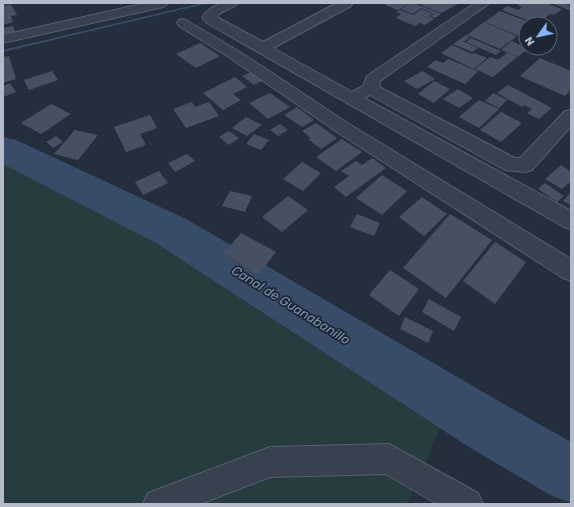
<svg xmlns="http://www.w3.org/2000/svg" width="574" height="507" font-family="Rubik,sans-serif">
	<rect width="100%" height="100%" fill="#242f3e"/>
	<polygon fill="#263c3f" points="3,149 171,231 451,404 407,504 3,504"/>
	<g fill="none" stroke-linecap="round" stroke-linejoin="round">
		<polygon fill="#394c67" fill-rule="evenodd" points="202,3 209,3 3,52 3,50"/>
		<polygon fill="#394c67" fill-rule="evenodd" points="3,137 16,140 186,219 509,407 571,442 571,503 550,495 469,447 156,243 3,164"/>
	</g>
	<g fill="#455162">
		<polygon points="388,3 410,3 398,10 385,5"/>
		<polygon points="411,3 414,3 441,14 435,18 430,16 434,14 422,8 412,14 401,9"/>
		<polygon points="424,3 460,3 441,13 421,5"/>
		<polygon points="520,3 546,3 562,9 554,15 550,14 537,24 502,10 507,6 519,10 522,7 517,5"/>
		<polygon points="551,3 563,3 571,6 571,9 569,10"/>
		<polygon points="12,6 17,15 11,16 13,22 3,25 3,8"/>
		<polygon points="422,9 433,14 429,16 434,19 425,25 420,23 415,26 396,18 401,14 396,12 400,10 413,15"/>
		<polygon points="500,11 534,24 526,24 526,30 519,36 485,22"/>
		<polygon points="484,22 517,36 500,49 467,35"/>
		<polygon points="13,26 15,32 3,34 3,28"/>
		<polygon points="466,35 470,37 465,41 462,41 478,48 472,52 453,44"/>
		<polygon points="471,38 501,51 496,55 466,42"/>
		<polygon points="512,41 526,48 528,48 518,57 501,50"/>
		<polygon points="200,43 220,56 196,68 176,54"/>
		<polygon points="452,45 472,54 474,53 487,58 474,69 441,53"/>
		<polygon points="507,53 517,57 493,77 475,69 490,57 498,60"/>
		<polygon points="9,56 16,79 3,83 3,57"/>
		<polygon points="540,58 571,71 571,89 565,96 520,76"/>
		<polygon points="448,59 478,71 465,84 427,67 436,60 443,63"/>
		<polygon points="52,71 58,80 29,90 24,80"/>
		<polygon points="253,71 264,80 254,85 242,76"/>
		<polygon points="423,71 435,79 417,89 404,81"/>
		<polygon points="235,77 247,87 233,94 241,100 223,110 203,93"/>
		<polygon points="434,81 450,89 434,103 418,94"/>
		<polygon points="10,83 16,92 3,97 3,86"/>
		<polygon points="508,85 552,108 539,119 527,113 532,109 524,105 522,107 497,93"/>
		<polygon points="458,89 473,98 459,108 443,99"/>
		<polygon points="270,93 290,107 268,119 249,103"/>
		<polygon points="493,93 507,100 499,108 485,101"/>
		<polygon points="479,100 499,109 479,128 459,117"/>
		<polygon points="192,102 195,107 209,102 219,116 186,128 173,109"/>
		<polygon points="51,104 71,114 41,134 21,123"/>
		<polygon points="297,107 314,120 302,127 284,115"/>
		<polygon points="501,112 522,123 501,142 480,130"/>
		<polygon points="150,115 157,128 140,134 146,145 126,152 114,127"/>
		<polygon points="246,117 262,125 247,136 232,128"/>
		<polygon points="316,123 337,138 321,149 308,139 311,138 302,131"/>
		<polygon points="280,124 288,130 278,136 270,130"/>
		<polygon points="75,130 98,135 78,160 54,154"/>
		<polygon points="229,131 239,138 229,145 219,137"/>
		<polygon points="254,134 269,140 261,150 246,144"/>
		<polygon points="56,136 63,142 53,148 46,142"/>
		<polygon points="342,139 362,152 336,171 316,157"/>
		<polygon points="187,154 195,161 175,172 168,163"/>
		<polygon points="372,158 386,168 346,197 334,187 349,176 341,171 356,161 362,165"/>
		<polygon points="302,162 321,173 303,191 283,179"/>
		<polygon points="561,165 571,172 571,184 569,183 562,189 545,179"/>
		<polygon points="159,171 168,183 143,195 135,182"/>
		<polygon points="382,175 407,191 382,215 356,198"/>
		<polygon points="545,183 564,196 557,202 538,189"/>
		<polygon points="230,191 252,196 245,212 222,206"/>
		<polygon points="571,192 571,205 563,201"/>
		<polygon points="288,196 308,210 282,232 262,217"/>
		<polygon points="422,197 447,214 424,236 399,217"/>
		<polygon points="357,214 380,223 374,236 350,227"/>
		<polygon points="450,214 492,240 446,298 403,268"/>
		<polygon points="241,233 276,252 259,274 224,253"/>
		<polygon points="495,242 526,262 495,304 463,281"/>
		<polygon points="390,270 419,289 399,316 369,295"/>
		<polygon points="429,299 461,317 454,331 422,312"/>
		<polygon points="405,317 433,331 428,343 400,329"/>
	</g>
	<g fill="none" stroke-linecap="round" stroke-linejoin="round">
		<g stroke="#565f6c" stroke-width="2">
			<g id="minor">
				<polygon points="3,3 11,3 9,6 3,7"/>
				<polygon points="146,3 169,3 163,7 3,43 3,35"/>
				<path d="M 221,3 L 238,3 C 233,10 220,10 217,17 L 263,42 L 337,3 L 353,3 L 351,6 L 273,48 L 352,92 L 363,86 L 367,76 L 475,3 L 490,3 L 380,81 L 379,87 L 515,158 L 520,158 L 565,111 L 571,110 L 571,126 L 532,170 L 525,172 L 505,170 L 370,95 L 364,98 L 571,211 L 571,229 L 564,227 L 207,23 L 202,17 C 208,9 213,7 221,3 Z"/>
				<polygon points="184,19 240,52 349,124 571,259 571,281 563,278 337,132 230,58 179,26 177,23 179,20"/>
				<polygon points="389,444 478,493 483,504 437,504 386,474 270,477 200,504 143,504 148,493 270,447"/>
			</g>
		</g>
		<use href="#minor" fill="#38414e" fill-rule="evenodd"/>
	</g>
	<g text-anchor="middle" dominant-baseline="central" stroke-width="3.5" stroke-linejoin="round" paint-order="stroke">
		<g font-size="13" font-style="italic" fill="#7c92b1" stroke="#1d2633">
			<text transform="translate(291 305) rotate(32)">Canal de Guanabanillo</text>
		</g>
	</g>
	<rect width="574" height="507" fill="none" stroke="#b4bcc9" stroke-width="8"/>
	<g transform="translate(538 36) rotate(237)"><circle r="19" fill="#1d2633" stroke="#59626f"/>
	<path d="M0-3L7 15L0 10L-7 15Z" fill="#8ab4f8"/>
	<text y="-6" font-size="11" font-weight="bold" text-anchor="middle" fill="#b4bcc9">N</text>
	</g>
</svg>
